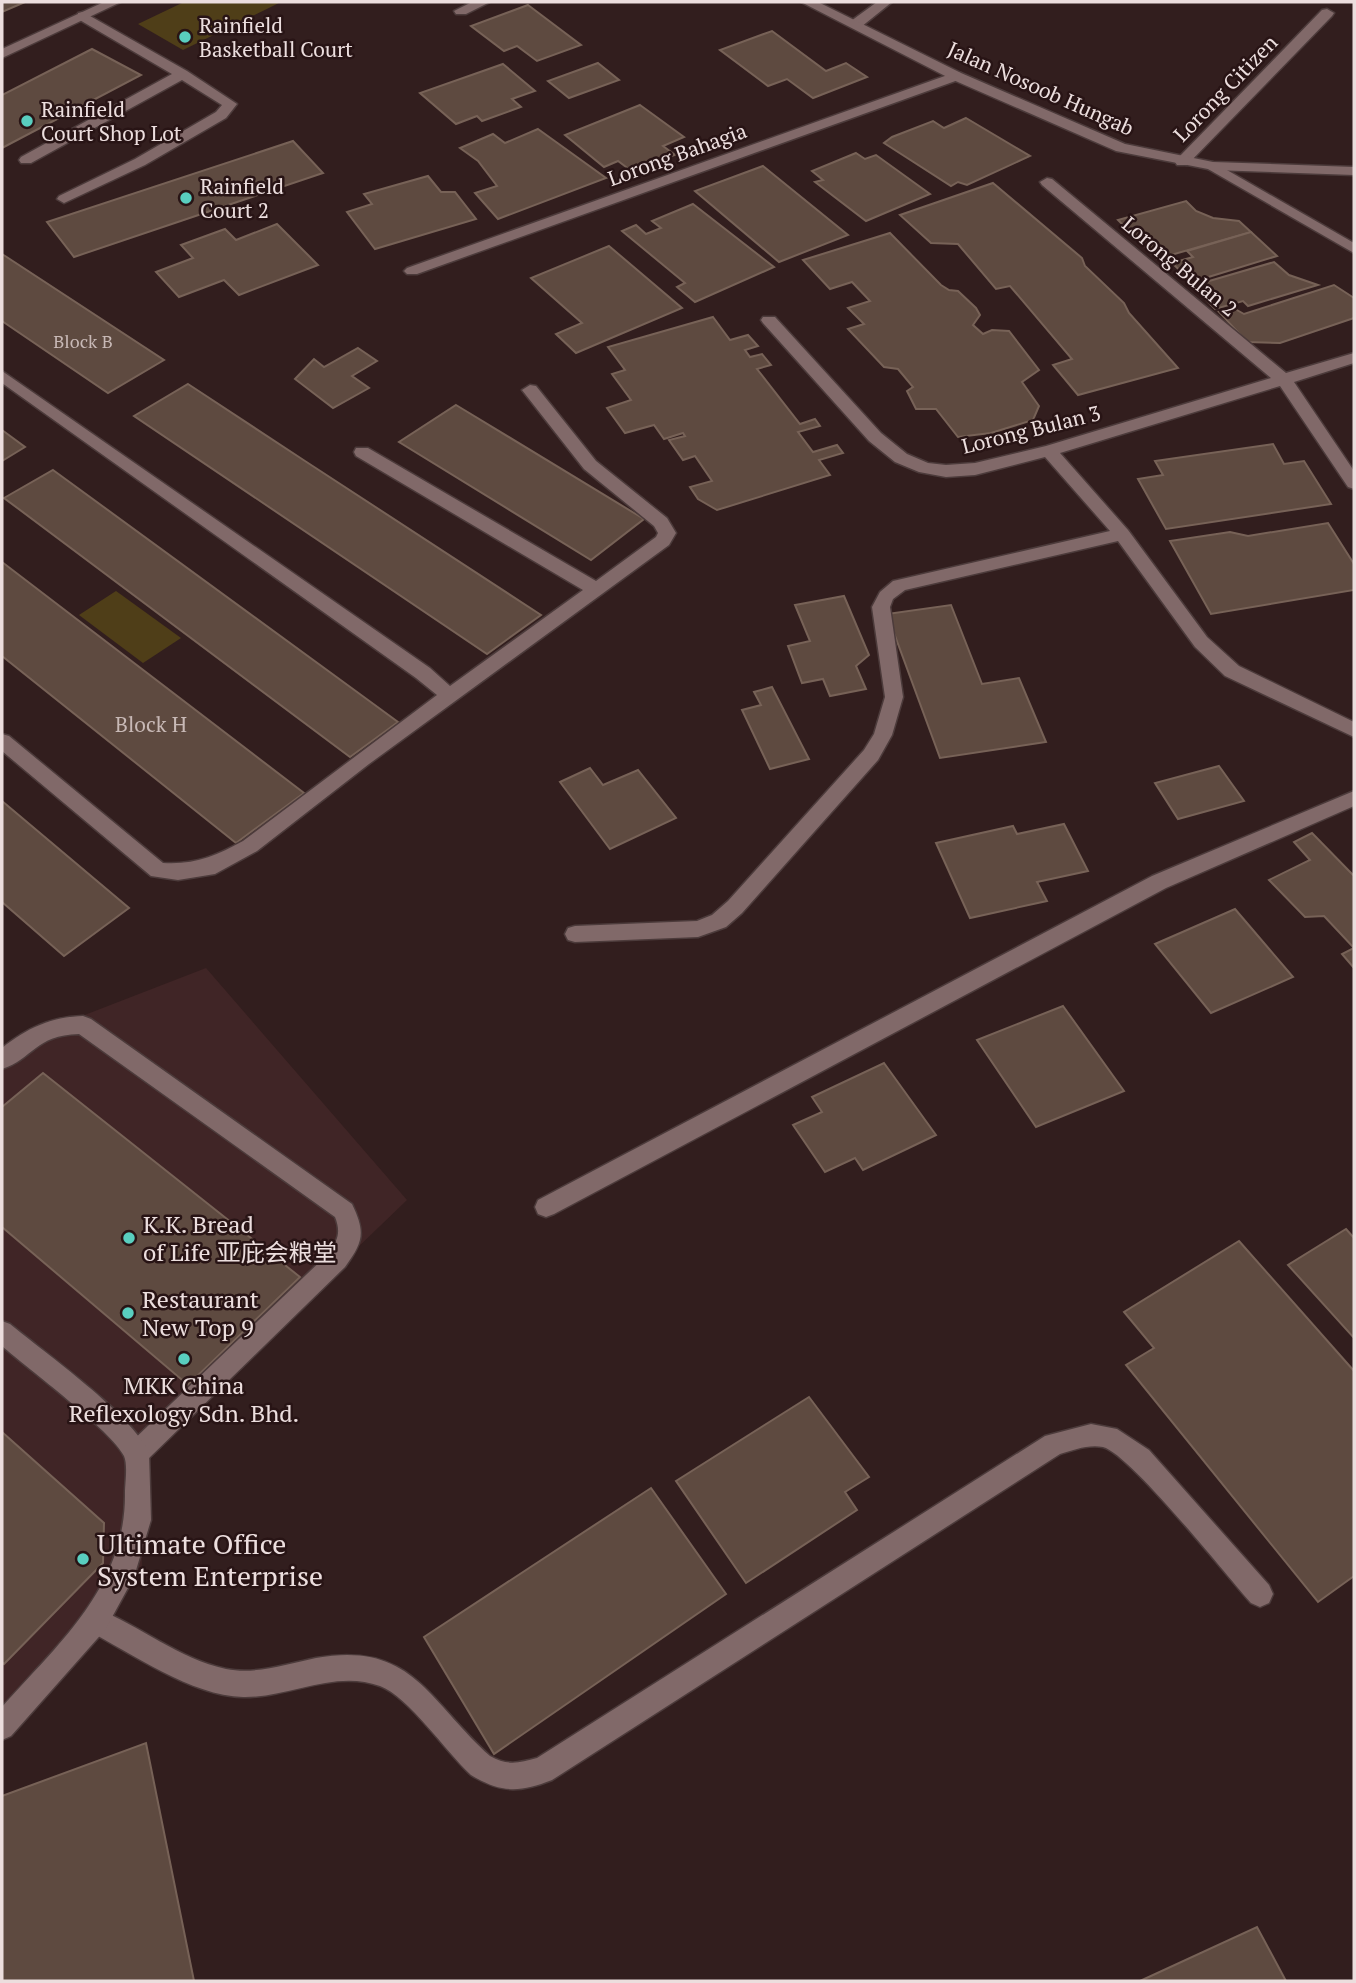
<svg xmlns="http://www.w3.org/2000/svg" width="1356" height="1983" font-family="'PT Serif','Noto Sans SC',serif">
	<rect width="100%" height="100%" fill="#321e1e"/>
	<polygon fill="#402526" points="206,968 407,1200 140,1457 142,1568 2,1709 2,1047"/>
	<g fill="#4f3e18">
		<polygon points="184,2 281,2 183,50 138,24"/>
		<polygon points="116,591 181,638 143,663 79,615"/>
	</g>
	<g fill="#5e4a40" stroke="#776257" stroke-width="2">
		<polygon points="2,2 25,2 2,12"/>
		<polygon points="528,5 581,45 537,61 517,46 504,51 471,26"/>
		<polygon points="772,31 826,71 846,63 867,77 813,98 787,79 768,86 720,50"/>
		<polygon points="92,49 141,75 2,148 2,95"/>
		<polygon points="598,63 619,80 569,98 548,81"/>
		<polygon points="503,64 535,91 512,99 521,107 482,121 477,116 456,124 420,93"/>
		<polygon points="640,105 684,137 663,146 675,155 630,170 618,161 604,167 565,135"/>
		<polygon points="966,118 1030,156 967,185 958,182 951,186 884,143 892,137 933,121 944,128"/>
		<polygon points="538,129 606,178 498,219 475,193 497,186 478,161 460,148 493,134 505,143"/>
		<polygon points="293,141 323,173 74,257 47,222"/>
		<polygon points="856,153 865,159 876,155 930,194 866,221 815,182 823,180 812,171"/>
		<polygon points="763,166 848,235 779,262 695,191"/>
		<polygon points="428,176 441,192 455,192 476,219 375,249 347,212 372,204 364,194"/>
		<polygon points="993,183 1082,258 1085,266 1124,303 1129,313 1178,368 1078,395 1053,365 1072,359 1010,286 996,289 958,244 931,243 900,215"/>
		<polygon points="1186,201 1196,211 1213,218 1239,221 1251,232 1157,259 1118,220"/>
		<polygon points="693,204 774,267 695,302 677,287 685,283 622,231 636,225 646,234 661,228 652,221"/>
		<polygon points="277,224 318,265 239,295 224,280 179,297 156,272 193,258 181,245 225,229 236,240"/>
		<polygon points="1251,232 1277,256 1192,282 1172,263 1193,257 1187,251"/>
		<polygon points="890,233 941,285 949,290 958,291 976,308 980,315 973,325 983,334 992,330 1009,331 1039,370 1022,382 1039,406 1033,420 991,433 958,437 936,409 916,409 907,391 913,387 898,369 884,367 848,329 864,324 848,308 870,301 852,282 830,289 803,260"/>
		<polygon points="609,246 682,308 576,353 556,334 582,323 531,278"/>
		<polygon points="2,254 164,360 108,393 2,321"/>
		<polygon points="1274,262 1289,275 1318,285 1248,306 1243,301 1215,309 1192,286"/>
		<polygon points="1334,285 1354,298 1354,318 1280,343 1247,342 1219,312 1235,309 1244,314"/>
		<polygon points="713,317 730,340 748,335 758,346 745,350 750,357 762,354 771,365 757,369 800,424 815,419 820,426 798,432 813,452 837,445 843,453 819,460 830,475 717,510 698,499 690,487 712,481 695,456 683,460 669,440 685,436 683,433 664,439 654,425 625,433 607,408 631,400 612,374 625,370 608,347"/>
		<polygon points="358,348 377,361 352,376 369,388 333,408 295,379 314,359 324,367"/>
		<polygon points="188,384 305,461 541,615 487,654 134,416"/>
		<polygon points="456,405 644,519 591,560 399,442"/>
		<polygon points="2,430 25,447 2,461"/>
		<polygon points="1273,444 1284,464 1304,461 1331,504 1166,529 1138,479 1163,475 1155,461"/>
		<polygon points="53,470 368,700 398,722 350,757 4,498"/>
		<polygon points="1328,523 1354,564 1354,590 1211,614 1170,541 1230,532 1248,536"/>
		<polygon points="2,562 304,793 236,843 2,656"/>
		<polygon points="844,596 869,655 856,666 866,689 830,696 823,679 802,683 788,646 810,641 795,605"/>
		<polygon points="951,605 982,684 1019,678 1046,742 940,758 887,614"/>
		<polygon points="772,687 809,759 770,769 742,710 761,705 754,692"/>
		<polygon points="1219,766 1244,801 1178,819 1155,783"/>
		<polygon points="590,768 603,785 638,770 676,818 610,849 560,782"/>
		<polygon points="2,801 129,908 64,956 2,902"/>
		<polygon points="1064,824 1088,871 1037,882 1047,901 970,918 936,843 1013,826 1017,834"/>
		<polygon points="1312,833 1354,876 1354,968 1342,954 1354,948 1324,916 1305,917 1269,880 1310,860 1294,842"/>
		<polygon points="1235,909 1293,977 1211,1013 1155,944"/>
		<polygon points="1063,1006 1124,1091 1036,1127 977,1040"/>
		<polygon points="884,1063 936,1135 863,1170 855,1158 825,1172 793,1125 822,1112 812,1097"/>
		<polygon points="43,1073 300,1277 188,1385 2,1227 2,1107"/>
		<polygon points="1346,1229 1354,1238 1354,1338 1288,1265"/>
		<polygon points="1239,1241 1354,1371 1354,1576 1318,1602 1126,1365 1154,1348 1124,1312"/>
		<polygon points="809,1397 869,1477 845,1492 857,1510 746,1583 676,1481"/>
		<polygon points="2,1432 104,1523 103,1563 4,1664 2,1662"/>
		<polygon points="651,1488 726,1594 494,1754 424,1637"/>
		<polygon points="146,1743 194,1981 2,1981 2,1796"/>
		<polygon points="1257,1927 1286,1981 1140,1981"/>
	</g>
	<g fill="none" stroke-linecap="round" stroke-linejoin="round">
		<g stroke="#4c3b3b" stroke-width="3">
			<g id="lane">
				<polygon points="472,2 490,2 466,14 456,14 454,11"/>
				<path d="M 2,371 L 430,668 L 450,686 L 583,590 L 356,456 L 354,452 L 356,448 L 368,448 L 596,581 L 656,537 L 658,533 L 654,526 L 584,469 L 522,390 L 530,385 L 536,386 L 596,461 L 667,518 L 676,533 L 669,545 L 369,764 L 257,851 L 215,874 L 178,880 L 151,876 L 2,751 L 2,734 L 9,736 L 163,863 C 194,865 216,856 243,841 L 437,695 L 416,678 L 2,383 Z"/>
				<path d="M 83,1016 L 91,1019 L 352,1204 C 366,1233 363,1242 345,1267 L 146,1461 L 137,1465 L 128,1461 L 125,1453 L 128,1445 L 329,1253 C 338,1240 341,1232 335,1217 L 79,1034 C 35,1035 33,1059 2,1069 L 2,1048 C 27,1028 51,1017 83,1016 Z"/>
				<path d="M 1091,1424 L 1117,1429 L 1149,1450 L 1269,1585 L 1273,1594 L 1269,1603 L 1260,1607 L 1251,1603 C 1226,1575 1130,1454 1103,1447 C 1089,1444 1073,1450 1060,1454 L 552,1780 C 519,1793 501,1793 471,1775 C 446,1752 408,1696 380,1686 C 335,1669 288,1698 243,1697 C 192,1696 131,1653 87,1630 L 83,1621 L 87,1612 L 96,1608 C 140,1626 179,1659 226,1669 C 256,1675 287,1664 316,1658 C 413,1641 428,1701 490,1756 C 507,1766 519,1763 537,1758 L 1045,1436 Z"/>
			</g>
		</g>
		<g stroke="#4c3b3b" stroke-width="3">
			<g id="street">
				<polygon points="877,2 892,2 861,27 851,27 851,21"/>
				<polygon points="1327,9 1334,13 1332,16 1187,165 1177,165 1175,162 1177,159 1322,10"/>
				<polygon points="83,12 187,71 237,104 226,118 145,165 64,203 57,199 59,196 135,159 216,112 222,105 182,80 31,163 21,163 19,160 21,157 172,74 78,19 78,13"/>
				<polygon points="956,72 961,73 961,79 417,274 407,274 404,271 407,268"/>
				<polygon points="1213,162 1354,243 1354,253 1208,169 1206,166"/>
				<polygon points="1047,178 1052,179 1286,373 1354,353 1354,363 1294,382 1354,471 1354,489 1348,487 1280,386 1060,453 1128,530 1207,637 1239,666 1354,722 1354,737 1225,676 1195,647 1118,541 905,590 893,599 890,607 903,697 892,735 878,760 742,913 726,927 698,937 575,942 568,940 565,934 568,928 575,926 697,921 712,915 728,901 864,750 874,734 885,697 872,607 880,592 893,581 1110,531 1045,457 975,475 946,477 919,472 895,462 869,441 763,323 761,320 763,317 775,317 881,433 907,454 928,463 946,465 975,463 1046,446 1271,378 1042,185 1040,182"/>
				<polygon points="1354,791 1354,806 1166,888 554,1214 546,1217 538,1214 535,1207 538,1200 1152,876"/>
				<path d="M 2,1321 L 10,1324 C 45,1353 133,1415 149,1453 L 151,1520 L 134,1577 L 105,1630 L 11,1736 L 2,1740 L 2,1707 C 59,1643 126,1586 125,1493 C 125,1483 128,1465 124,1456 C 112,1431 27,1368 2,1346 Z"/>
			</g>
		</g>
		<g stroke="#4c3b3b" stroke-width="3">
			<g id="secondary">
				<polygon points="104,2 121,2 2,58 2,49"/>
				<polygon points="801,2 818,2 961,73 1125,144 1213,162 1354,167 1354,175 1213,170 1116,151 951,79"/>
			</g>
		</g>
		<use href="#lane" fill="#816969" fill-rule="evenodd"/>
		<use href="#street" fill="#816969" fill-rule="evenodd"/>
		<use href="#secondary" fill="#816969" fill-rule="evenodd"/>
	</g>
	<g fill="#59cebf" stroke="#281415" stroke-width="2.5">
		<circle cx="185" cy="37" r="7"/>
		<circle cx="27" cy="121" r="7"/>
		<circle cx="186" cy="198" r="7"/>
		<circle cx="129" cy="1238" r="7"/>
		<circle cx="128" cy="1313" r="7"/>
		<circle cx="184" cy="1359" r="7"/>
		<circle cx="83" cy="1559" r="7"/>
	</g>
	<g text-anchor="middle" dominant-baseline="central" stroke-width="5" stroke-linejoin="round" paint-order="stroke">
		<g font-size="18" fill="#c8b9b6">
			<text x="83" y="341">Block B</text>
		</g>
		<g font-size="21" fill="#ecdede" stroke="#281415" text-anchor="start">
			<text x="199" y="25">Rainfield<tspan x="199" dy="24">Basketball Court</tspan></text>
			<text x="41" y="109">Rainfield<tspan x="41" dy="24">Court Shop Lot</tspan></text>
			<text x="200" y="186">Rainfield<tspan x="200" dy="24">Court 2</tspan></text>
		</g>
		<g font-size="21" fill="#ecdede" stroke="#281415">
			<text transform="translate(1041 88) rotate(24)">Jalan Nosoob Hungab</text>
			<text transform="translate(1225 88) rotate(-46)">Lorong Citizen</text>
			<text transform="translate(677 154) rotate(-20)">Lorong Bahagia</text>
			<text transform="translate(1180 266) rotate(40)">Lorong Bulan 2</text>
			<text transform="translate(1031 429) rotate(-14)">Lorong Bulan 3</text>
		</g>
		<g font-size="21" fill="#c8b9b6">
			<text x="151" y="724">Block H</text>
		</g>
		<g font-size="24" fill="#ecdede" stroke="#281415" text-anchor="start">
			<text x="143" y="1224">K.K. Bread<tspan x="143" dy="28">of Life 亚庇会粮堂</tspan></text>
			<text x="142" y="1299">Restaurant<tspan x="142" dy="28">New Top 9</tspan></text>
			<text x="184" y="1385" text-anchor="middle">MKK China<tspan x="184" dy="28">Reflexology Sdn. Bhd.</tspan></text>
		</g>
		<g font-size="28" fill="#ecdede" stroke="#281415" text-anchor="start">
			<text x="97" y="1543">Ultimate Office<tspan x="97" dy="32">System Enterprise</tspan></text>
		</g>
	</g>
	<rect width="1356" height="1983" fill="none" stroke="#ecdede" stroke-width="7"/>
</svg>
